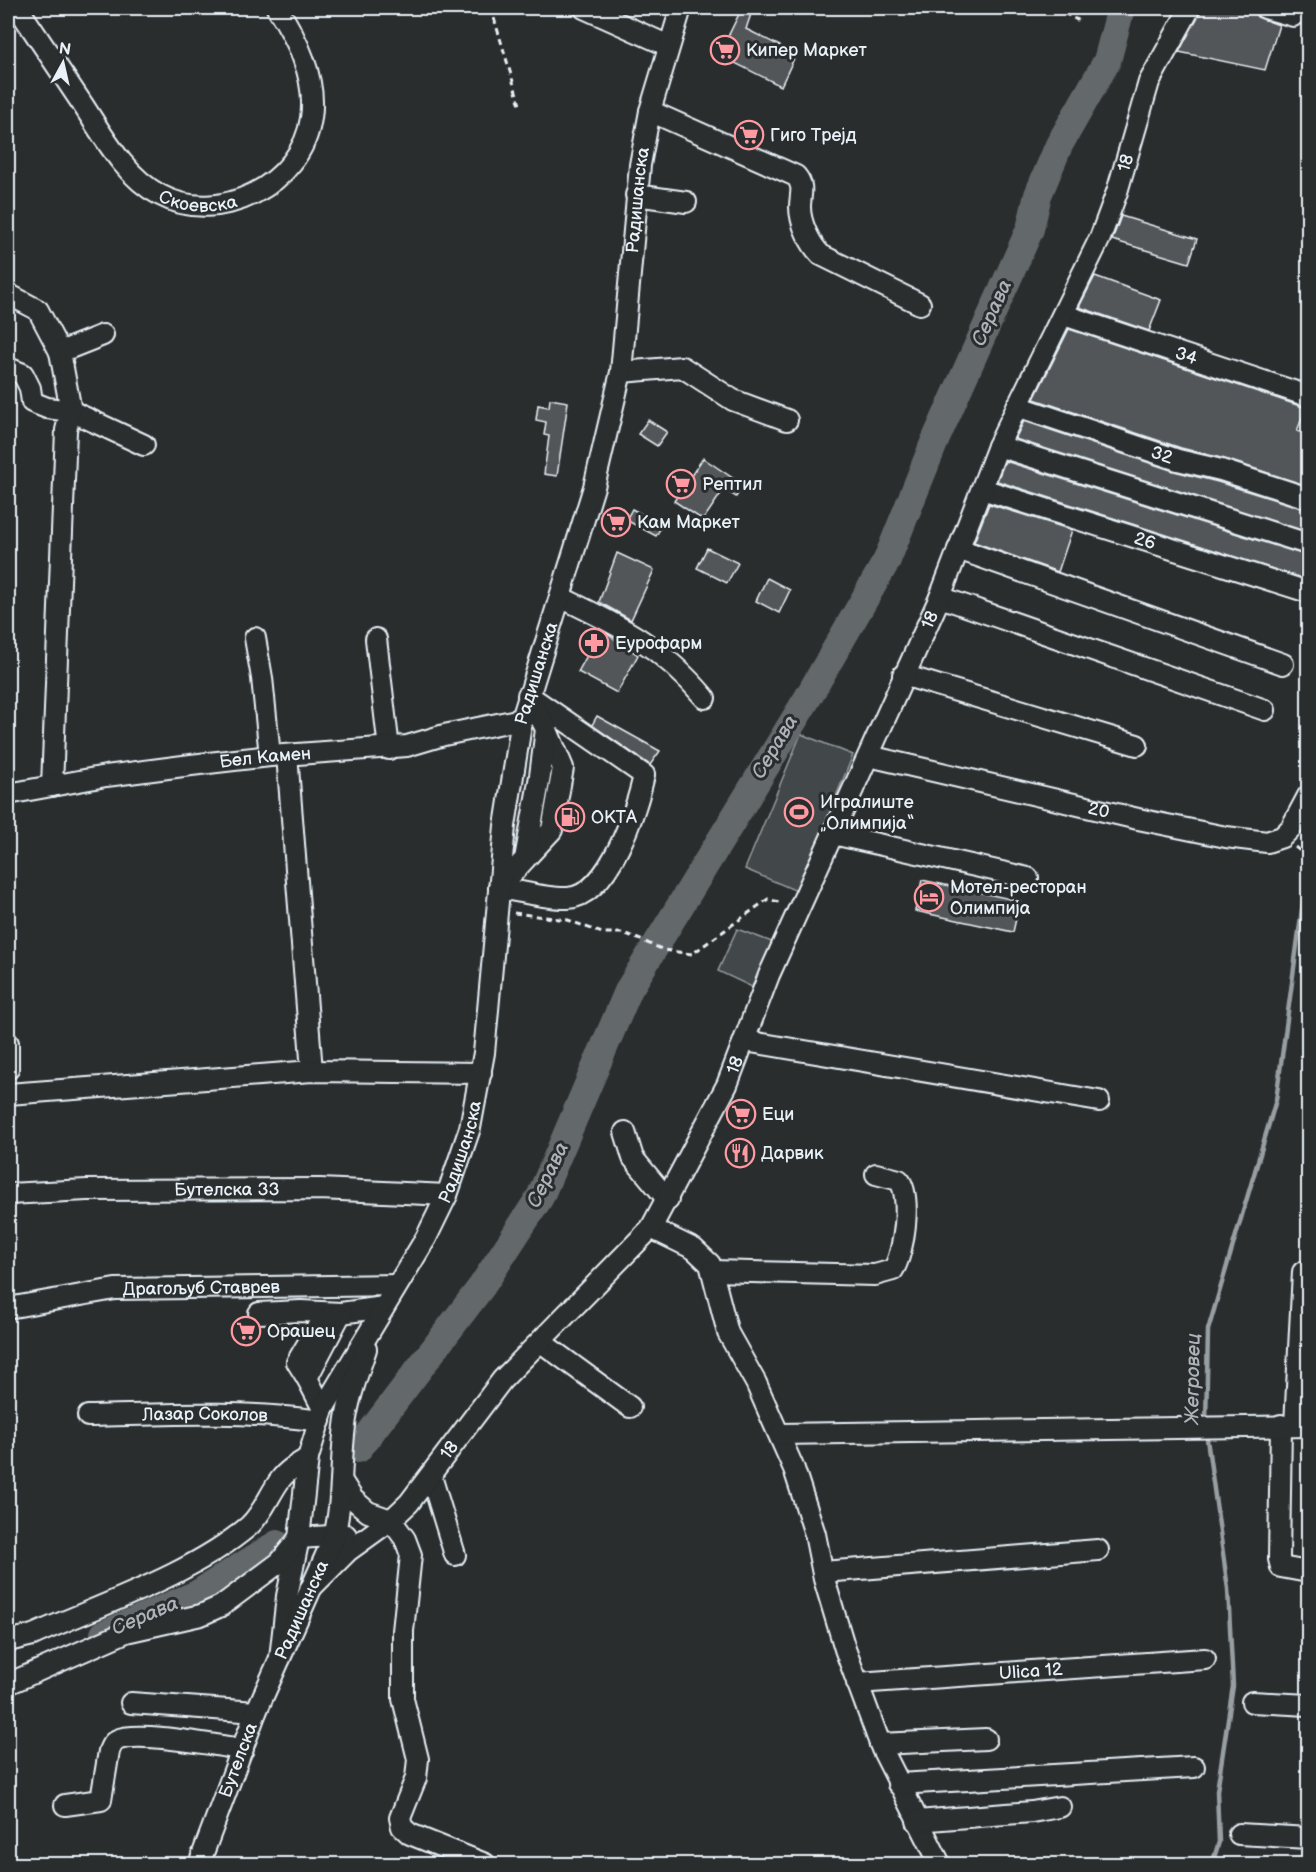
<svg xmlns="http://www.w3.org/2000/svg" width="1316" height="1872" font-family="'Balsamiq Sans',sans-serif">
	<rect width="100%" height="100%" fill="#2a2d2e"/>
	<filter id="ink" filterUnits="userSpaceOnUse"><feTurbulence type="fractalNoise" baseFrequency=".0167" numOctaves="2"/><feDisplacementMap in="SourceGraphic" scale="12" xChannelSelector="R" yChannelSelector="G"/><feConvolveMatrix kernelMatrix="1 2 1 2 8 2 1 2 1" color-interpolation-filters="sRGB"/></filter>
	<g filter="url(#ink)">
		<g fill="#424648" stroke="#959ca0" stroke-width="1.5">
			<polygon points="801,734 853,755 797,891 745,869"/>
			<polygon points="737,929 772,942 752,987 718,971"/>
		</g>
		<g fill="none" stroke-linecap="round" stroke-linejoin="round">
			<g stroke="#989fa3" stroke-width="4.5">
				<polyline points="1206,1423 1208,1330 1276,1100 1308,865"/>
				<polyline points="1206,1432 1228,1589 1233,1686 1217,1791 1219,1842 1212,1864"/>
			</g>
			<g stroke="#63686b" stroke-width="28">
				<polyline points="358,1449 482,1286 540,1197 629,989 807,699 887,560 934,443 1030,229 1038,195 1059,145 1107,61 1121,8"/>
				<polyline points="104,1634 197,1594 277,1544"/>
			</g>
		</g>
		<g fill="#535759" stroke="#e8f1f8" stroke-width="1.5">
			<polygon points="742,8 753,8 746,29 796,54 781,86 719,55"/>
			<polygon points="1202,8 1253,8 1257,17 1279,25 1265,70 1179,52"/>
			<polygon points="1121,216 1197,239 1189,263 1112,240"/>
			<polygon points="1095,276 1161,300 1149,331 1079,307"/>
			<polygon points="1069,329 1306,408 1297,431 1308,435 1308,486 1225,459 1181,448 1034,399"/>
			<polygon points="550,399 568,402 557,476 544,474 549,436 544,435 546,422 536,420 538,405 549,407"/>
			<polygon points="648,420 667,432 657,446 638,434"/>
			<polygon points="1024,421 1174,471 1218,482 1308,510 1308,532 1015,439"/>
			<polygon points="703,458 743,485 736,497 724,489 703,520 674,501"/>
			<polygon points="1005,461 1308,556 1308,580 997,481"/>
			<polygon points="989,504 1072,530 1058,572 974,542"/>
			<polygon points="632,509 662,525 656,536 626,520"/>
			<polygon points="707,548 738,563 727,583 697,568"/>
			<polygon points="617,553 654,570 631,620 599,602"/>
			<polygon points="767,578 790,590 779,613 756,601"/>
			<polygon points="601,630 638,655 617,693 578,672"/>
			<polygon points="597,716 660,751 650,765 592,725"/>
			<polygon points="922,880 1020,901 1013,932 915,911"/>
		</g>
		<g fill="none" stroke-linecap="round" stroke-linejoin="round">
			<g stroke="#e8f1f8" stroke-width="24">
				<g id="minor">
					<path id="s1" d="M 18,8 C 39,39 60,71 81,102 C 103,135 124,176 160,195 C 219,227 302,184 311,118 C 317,79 298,40 277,8"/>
					<polyline points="584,8 669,46"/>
					<polyline points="1265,8 1293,16"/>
					<path d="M 650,111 L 796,176 C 805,187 800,194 800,207 C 800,223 810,244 821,255 L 920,304"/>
					<polyline points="636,195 686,202"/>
					<polyline points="8,294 38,310 60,352"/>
					<path id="s2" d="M 1064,315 L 1308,396"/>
					<polyline points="103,335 60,352 71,411 144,445"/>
					<polyline points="8,368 23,374 30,388 32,402 47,408 71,411 66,430 52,786"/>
					<polyline points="621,372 682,367 733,400 787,420"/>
					<path id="s3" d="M 1017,406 L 1178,460 L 1221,470 L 1308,498"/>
					<polyline points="998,446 1308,544"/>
					<path id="s4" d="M 982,489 L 1308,592"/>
					<polyline points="958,549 1283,664"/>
					<path d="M 560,597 C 621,626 660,645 705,698"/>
					<polyline points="940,597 1265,710"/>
					<polyline points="255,638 262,678 270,756"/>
					<polyline points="376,639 389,749"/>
					<polyline points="903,675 1137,745"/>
					<polyline points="287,755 312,1071"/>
					<path id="s5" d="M 869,756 L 1138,819 L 1226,837 L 1267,842 L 1282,837 L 1291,828 L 1308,796"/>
					<path id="s6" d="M 8,794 L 106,776 L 191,765 L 270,756 L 407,746 L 444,735 L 522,719"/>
					<polyline points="833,834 1028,878"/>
					<polyline points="525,859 552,830 563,768 547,730"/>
					<path d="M 499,888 C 521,891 546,899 568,898 C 609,896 637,808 644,775 L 528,695"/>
					<polyline points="499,888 525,859 540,776 546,729 531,700"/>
					<polyline points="745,1041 1099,1101"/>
					<polyline points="8,1043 8,1069"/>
					<polyline points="8,1094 312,1071 481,1073"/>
					<polyline points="625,1132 633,1158 668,1200"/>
					<path id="s7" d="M 8,1194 L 87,1190 L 320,1189 L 447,1195"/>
					<polyline points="651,1228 694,1249 710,1264 728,1333 756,1383 794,1469 815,1534 824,1579 845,1649 882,1749 940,1864"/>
					<path d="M 713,1271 L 875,1275 L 893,1270 C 904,1254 912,1196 899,1180 L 876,1174"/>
					<path id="s8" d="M 8,1308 L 115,1289 L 397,1285"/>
					<polyline points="259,1313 301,1311 341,1313 384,1307"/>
					<polyline points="541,1342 630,1407"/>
					<polyline points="307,1378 297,1362 321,1321 339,1314"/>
					<polyline points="323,1409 307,1378 341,1313"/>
					<path id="s9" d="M 88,1416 C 166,1414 243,1410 320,1421"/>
					<polyline points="1281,1425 1279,1559 1281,1567 1308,1572"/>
					<polyline points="1295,1425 1303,1272"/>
					<polyline points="780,1434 1308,1426"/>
					<polyline points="431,1476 455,1555"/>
					<polyline points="343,1483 353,1499 368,1512 391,1520 405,1539 411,1555 403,1631 403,1699 418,1759 416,1778 400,1818 402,1827 410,1834 485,1864"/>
					<polyline points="823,1572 1098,1550"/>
					<path id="s10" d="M 310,1589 L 348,1551 L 391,1520 L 409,1503 L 502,1380 L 651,1228 L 727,1085 L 769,975 L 940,597 L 998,446 L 1100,238 L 1117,192 L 1149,82 L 1190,8"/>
					<path d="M 8,1641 L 33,1635 C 100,1605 193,1574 249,1526 C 263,1513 269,1495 280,1480 C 287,1470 298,1464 308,1458"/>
					<path id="s11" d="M 280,1658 L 287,1596 L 299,1538 L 308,1458 L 323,1409 L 426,1238 L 447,1195 L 470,1128 L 484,1053 L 505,826 L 522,719 L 594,487 L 621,372 L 640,165 L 650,111 L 681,8"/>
					<path id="s12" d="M 857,1683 L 1205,1659"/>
					<polyline points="8,1684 126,1632 201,1615 221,1606 280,1562 299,1538 346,1535"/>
					<polyline points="1252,1702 1308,1705"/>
					<polyline points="131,1703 256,1712"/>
					<polyline points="880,1744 986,1739"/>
					<polyline points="898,1784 1194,1767"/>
					<path d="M 65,1805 L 101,1800 L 109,1751 C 111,1746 112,1743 117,1740 C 138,1730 218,1746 243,1749"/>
					<polyline points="917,1821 1032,1812 1060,1807"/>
					<polyline points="1239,1834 1308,1838"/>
					<path id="s13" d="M 199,1864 L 256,1712 L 334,1537 C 343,1500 340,1464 345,1426 C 348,1399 358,1374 366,1349"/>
				</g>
			</g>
			<g stroke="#e8f1f8" stroke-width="3" stroke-dasharray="6 4.5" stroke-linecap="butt">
				<polyline points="491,8 520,105"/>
				<polyline points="1055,8 1077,20 1085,8"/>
				<polyline points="1295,847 1308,857"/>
				<polyline points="514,913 568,920 602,933 624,933 664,950 692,954 768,899 782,903"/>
			</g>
			<use href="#minor" stroke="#2a2d2e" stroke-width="20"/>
		</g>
	</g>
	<defs>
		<g id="supermarket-ring" transform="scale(1.5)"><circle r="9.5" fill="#2a2d2e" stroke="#ff9aa2" stroke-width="1.5"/><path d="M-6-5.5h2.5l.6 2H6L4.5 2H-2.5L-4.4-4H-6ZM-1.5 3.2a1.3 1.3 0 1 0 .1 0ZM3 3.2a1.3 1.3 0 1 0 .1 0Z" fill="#ff9aa2"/></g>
		<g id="pharmacy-ring" transform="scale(1.5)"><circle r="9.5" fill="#2a2d2e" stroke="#ff9aa2" stroke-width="1.5"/><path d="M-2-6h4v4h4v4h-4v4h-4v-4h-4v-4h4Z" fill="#ff9aa2"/></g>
		<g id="stadium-ring" transform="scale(1.5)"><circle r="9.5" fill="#2a2d2e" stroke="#ff9aa2" stroke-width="1.5"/><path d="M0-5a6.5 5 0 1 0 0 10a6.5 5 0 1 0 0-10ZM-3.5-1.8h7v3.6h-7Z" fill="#ff9aa2"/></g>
		<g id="fuel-ring" transform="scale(1.5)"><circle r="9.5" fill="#2a2d2e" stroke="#ff9aa2" stroke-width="1.5"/><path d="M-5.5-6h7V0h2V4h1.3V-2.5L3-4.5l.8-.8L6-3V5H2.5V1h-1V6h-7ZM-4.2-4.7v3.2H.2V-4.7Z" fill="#ff9aa2"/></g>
		<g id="hotel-ring" transform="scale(1.5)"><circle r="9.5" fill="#2a2d2e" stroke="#ff9aa2" stroke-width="1.5"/><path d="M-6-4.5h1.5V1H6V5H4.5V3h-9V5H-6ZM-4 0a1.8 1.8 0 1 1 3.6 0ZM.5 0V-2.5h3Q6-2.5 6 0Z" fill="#ff9aa2"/></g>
		<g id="restaurant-ring" transform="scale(1.5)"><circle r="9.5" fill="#2a2d2e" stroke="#ff9aa2" stroke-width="1.5"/><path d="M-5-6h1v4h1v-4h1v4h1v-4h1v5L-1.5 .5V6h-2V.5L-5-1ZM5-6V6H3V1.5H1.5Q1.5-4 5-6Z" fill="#ff9aa2"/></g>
	</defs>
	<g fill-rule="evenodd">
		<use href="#supermarket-ring" x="725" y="50"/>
		<use href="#supermarket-ring" x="749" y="135"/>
		<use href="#supermarket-ring" x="681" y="484"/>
		<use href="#supermarket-ring" x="616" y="522"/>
		<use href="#pharmacy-ring" x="594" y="643"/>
		<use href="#stadium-ring" x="799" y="812"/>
		<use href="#fuel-ring" x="570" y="817"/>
		<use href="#hotel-ring" x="929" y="897"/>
		<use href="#supermarket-ring" x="741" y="1114"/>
		<use href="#restaurant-ring" x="740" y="1153"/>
		<use href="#supermarket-ring" x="246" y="1331"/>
	</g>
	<g text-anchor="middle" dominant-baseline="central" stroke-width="6" stroke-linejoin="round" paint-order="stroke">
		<g font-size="18" fill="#e8f1f8" stroke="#2a2d2e" text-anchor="start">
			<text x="746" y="50">Кипер Маркет</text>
			<text x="770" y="135">Гиго Трејд</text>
			<text x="702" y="484">Рептил</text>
			<text x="637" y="522">Кам Маркет</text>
			<text x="615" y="643">Еурофарм</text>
			<text x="820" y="802">Игралиште<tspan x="820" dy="21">„Олимпија“</tspan></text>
			<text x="591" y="817">ОКТА</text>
			<text x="950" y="887">Мотел-ресторан<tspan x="950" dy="21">Олимпија</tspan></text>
			<text x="762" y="1114">Еци</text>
			<text x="761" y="1153">Дарвик</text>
			<text x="267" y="1331">Орашец</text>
		</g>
		<g font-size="18" fill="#e8f1f8" stroke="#2a2d2e">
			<text stroke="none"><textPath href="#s10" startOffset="1666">18</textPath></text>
			<text stroke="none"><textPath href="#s1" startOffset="276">Скоевска</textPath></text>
			<text stroke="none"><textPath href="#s11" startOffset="1518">Радишанска</textPath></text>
			<text stroke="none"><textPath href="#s2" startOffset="129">34</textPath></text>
			<text stroke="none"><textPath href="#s3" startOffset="153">32</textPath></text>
			<text stroke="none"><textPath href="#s4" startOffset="171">26</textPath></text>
			<text stroke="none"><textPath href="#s10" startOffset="1168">18</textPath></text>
			<text stroke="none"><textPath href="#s11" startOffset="1032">Радишанска</textPath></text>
			<text stroke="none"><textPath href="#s6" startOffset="260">Бел Камен</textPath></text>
			<text stroke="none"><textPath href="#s5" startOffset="236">20</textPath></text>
			<text stroke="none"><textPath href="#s10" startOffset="682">18</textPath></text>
			<text stroke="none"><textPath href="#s11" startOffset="546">Радишанска</textPath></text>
			<text stroke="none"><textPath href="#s7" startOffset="219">Бутелска 33</textPath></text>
			<text stroke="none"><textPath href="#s8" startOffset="195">Драгољуб Ставрев</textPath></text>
			<text stroke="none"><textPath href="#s9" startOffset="117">Лазар Соколов</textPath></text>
			<text stroke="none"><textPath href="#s10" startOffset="198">18</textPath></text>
			<text stroke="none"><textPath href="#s13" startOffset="274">Радишанска</textPath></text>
			<text stroke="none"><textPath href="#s12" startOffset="174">Ulica 12</textPath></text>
			<text stroke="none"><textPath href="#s13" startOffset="111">Бутелска</textPath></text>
		</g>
		<g font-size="20" font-style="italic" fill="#acb3b9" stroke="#2a2d2e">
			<text transform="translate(992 313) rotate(-66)">Серава</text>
			<text transform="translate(775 747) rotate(-59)">Серава</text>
			<text transform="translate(548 1175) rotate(-64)">Серава</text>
			<text transform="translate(1193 1379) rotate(-89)">Жегровец</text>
			<text transform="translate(145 1616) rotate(-23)">Серава</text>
		</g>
	</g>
	<rect width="1316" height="1872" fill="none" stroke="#2a2d2e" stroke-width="30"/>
	<rect x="15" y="15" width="1286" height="1842" fill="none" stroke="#e8f1f8" stroke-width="2" filter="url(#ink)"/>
	<g transform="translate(63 63) rotate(8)" stroke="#2a2d2e" stroke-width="4.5" paint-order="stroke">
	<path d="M0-4.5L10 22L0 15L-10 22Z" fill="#e8f1f8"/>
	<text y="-9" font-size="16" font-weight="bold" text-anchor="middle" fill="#e8f1f8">N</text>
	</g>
</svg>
